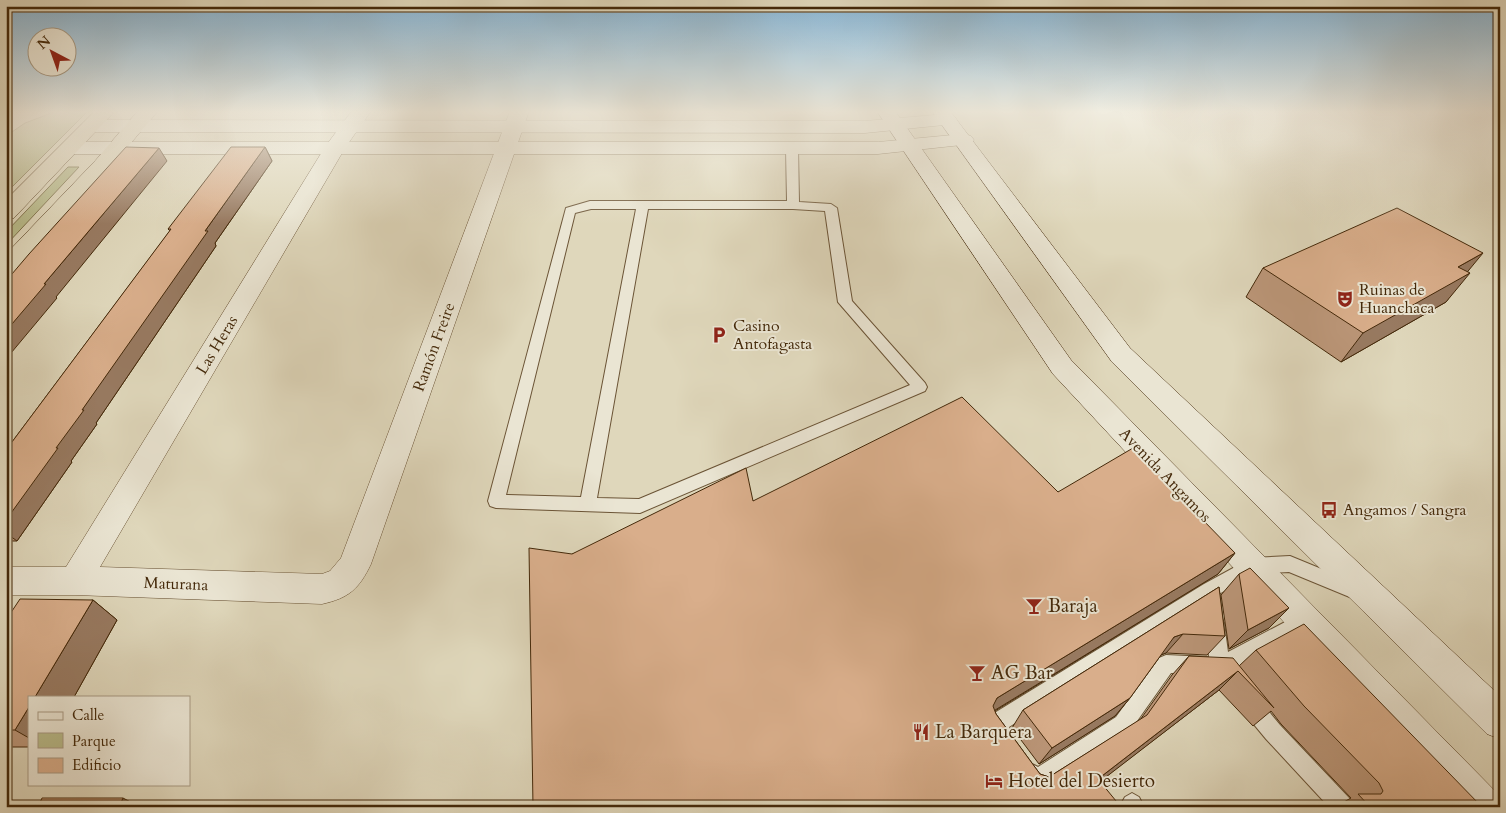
<svg xmlns="http://www.w3.org/2000/svg" width="1506" height="813" font-family="Cardo,serif">
	<rect width="100%" height="100%" fill="#dfd7bb"/>
	<filter id="stains"><feTurbulence type="fractalNoise" baseFrequency=".004" numOctaves="4"/><feColorMatrix values="0 0 0 0 .2 0 0 0 0 .09 0 0 0 0 .02 0 0 0 .5 -.17"/></filter>
	<radialGradient id="worn" r=".72"><stop offset=".6" stop-color="#630" stop-opacity="0"/><stop offset="1" stop-color="#630" stop-opacity=".3"/></radialGradient>
	<g fill="#b9bc8b" stroke="#7e724a">
		<polygon points="52,111 88,111 6,193 6,136 25,123 49,114"/>
		<polygon points="68,167 79,167 6,245 6,232"/>
	</g>
	<g fill="none" stroke-linecap="round" stroke-linejoin="round">
		<g stroke="#6b5436" stroke-width="2">
			<g id="service">
				<path d="M 792,146 L 798,149 L 799,202 L 831,204 L 837,208 L 852,301 L 925,383 L 927,387 L 925,391 L 640,513 L 496,508 L 490,506 L 488,501 L 566,208 L 590,201 L 787,201 L 786,149 ZM 591,209 L 636,209 L 581,497 L 506,495 L 575,213 ZM 648,209 L 793,209 L 825,211 L 838,302 L 910,385 L 639,499 L 597,498 Z"/>
				<path d="M 1290,556 L 1358,584 L 1361,590 L 1358,596 L 1352,598 L 1289,572 L 1255,574 L 1219,594 L 1217,604 L 1211,606 L 1204,603 L 1009,727 L 1012,734 L 1009,741 L 1002,744 C 993,740 989,733 985,724 L 988,717 L 1204,584 L 1246,561 L 1252,558 Z"/>
				<path d="M 1304,612 L 1310,614 L 1313,620 L 1310,626 L 1234,669 L 1236,673 L 1233,680 L 1226,682 L 1219,680 L 1215,675 L 1171,673 L 1130,731 L 1043,788 L 1036,791 C 1027,788 1023,782 1020,773 L 1023,766 L 1030,763 L 1038,767 L 1116,717 L 1159,658 L 1166,655 L 1209,657 L 1206,623 L 1209,617 L 1215,615 L 1221,617 L 1224,623 L 1228,652 Z"/>
				<polygon points="1249,693 1256,696 1280,725 1351,800 1354,807 1329,807 1266,739 1242,710 1239,703 1242,696"/>
				<polygon points="1132,793 1139,797 1144,807 1123,807 1121,804 1125,797"/>
			</g>
		</g>
		<g stroke="#6b5436" stroke-width="1">
			<path id="minor" d="M 352,111 L 371,111 L 345,148 L 100,567 L 322,574 L 330,571 L 341,558 L 510,111 L 529,111 L 371,564 C 359,589 349,598 322,604 L 75,595 L 6,595 L 6,567 L 66,567 L 325,147 Z"/>
		</g>
		<g stroke="#6b5436" stroke-width="1">
			<g id="tertiary">
				<polygon points="947,114 954,116 957,120 954,124 865,133 91,132 84,130 81,126 84,122 91,120 865,121"/>
				<polygon points="964,134 971,136 974,140 971,144 878,154 70,154 63,152 60,148 63,144 70,142 878,142"/>
			</g>
		</g>
		<g stroke="#44290a" stroke-width="1">
			<g id="secondary">
				<polygon points="877,111 895,111 1071,360 1497,793 1500,807 1456,807 1053,374"/>
				<polygon points="932,111 950,111 1130,348 1500,696 1500,739 1487,734 1112,362"/>
			</g>
		</g>
		<g stroke="#44290a" stroke-width="1">
			<g id="trunk">
				<polygon points="95,111 115,111 14,218 6,220 6,200"/>
				<polygon points="138,111 158,111 109,169 14,274 6,277 6,254 95,161"/>
			</g>
		</g>
		<use href="#service" fill="#eae5d3" fill-rule="evenodd"/>
		<use href="#minor" fill="#eae5d3" fill-rule="evenodd"/>
		<use href="#tertiary" fill="#eae5d3" fill-rule="evenodd"/>
		<use href="#secondary" fill="#eae5d3" fill-rule="evenodd"/>
		<use href="#trunk" fill="#dfd7bb" fill-rule="evenodd"/>
	</g>
	<g fill="#bb9678" stroke="#44290a">
		<polygon points="265,147 272,161 215,243 216,246 96,423 97,424 71,461 72,462 17,541 6,541 6,450 170,231 168,229"/>
		<polygon points="1263,268 1468,271 1446,302 1341,362 1246,297"/>
		<polygon points="1058,492 1235,553 1218,574 995,711 996,714 1040,774 1049,777 1140,720 1172,675 1189,656 1239,666 1256,650 1482,807 1335,807 1351,798 1281,724 1271,711 1253,726 1219,690 1100,781 533,807 572,554 753,501"/>
		<polygon points="1239,574 1289,608 1269,628 1229,649 1221,595"/>
		<polygon points="1219,587 1225,636 1207,655 1166,653 1161,655 1130,698 1115,716 1039,764 1012,728 1023,710"/>
		<polygon points="93,600 117,620 74,697 29,697 29,747 6,747 6,620"/>
	</g>
	<g fill="#987a61" stroke="#44290a">
		<polygon points="265,147 272,161 215,243 216,246 96,423 97,424 71,461 72,462 17,541 6,533 6,520 205,231"/>
		<polygon points="159,148 167,161 56,297 57,298 6,359 6,331 44,284"/>
		<polygon points="1483,253 1464,276 1470,273 1446,302 1341,362 1363,333 1458,267"/>
		<polygon points="1235,553 1218,574 987,715 997,698"/>
		<polygon points="93,600 117,620 74,697 35,697"/>
		<polygon points="1289,608 1269,628 1229,649 1248,630"/>
		<polygon points="1183,634 1166,653 1158,656 1174,637"/>
		<polygon points="1238,671 1219,690 1084,794 1098,779"/>
		<polygon points="1130,698 1115,716 1039,764 1052,748"/>
		<polygon points="29,707 29,738 15,730"/>
		<polygon points="123,798 140,807 119,807"/>
	</g>
	<g fill="#d9ae8b" stroke="#44290a">
		<polygon points="126,147 159,148 44,284 46,284 6,331 6,281 29,254"/>
		<polygon points="231,147 265,147 205,231 208,231 82,410 84,410 56,448 58,448 6,520 6,450 171,229 168,229"/>
		<polygon points="1397,208 1483,253 1458,267 1470,273 1363,333 1263,268"/>
		<polygon points="962,397 1058,492 1133,448 1235,553 997,698 993,706 996,714 1040,774 1049,777 1147,715 1189,656 1233,658 1274,708 1238,671 1098,779 1121,807 533,807 529,548 572,554 746,468 753,501"/>
		<polygon points="1250,568 1289,608 1248,630 1239,574"/>
		<polygon points="1219,587 1225,636 1183,634 1174,637 1130,698 1052,748 1023,710"/>
		<polygon points="20,599 93,600 35,697 29,697 29,707 15,730 6,730 6,620"/>
		<polygon points="1304,624 1482,807 1370,807 1358,794 1381,794 1383,791 1379,783 1304,706 1256,650"/>
		<polygon points="42,798 123,798 119,807 38,807"/>
	</g>
	<linearGradient id="sky" x2="0" y2="1"><stop stop-color="#87b5d5"/><stop offset="0.5" stop-color="#f1ede0"/><stop offset="1" stop-color="#f1ede0" stop-opacity="0"/></linearGradient>
	<rect width="1506" height="224" fill="url(#sky)"/>
	<defs>
		<g id="theatre-bare" transform="scale(1.35)"><path d="M-5-5.5Q0-4 5-5.5V0Q5 5 0 6Q-5 5-5 0ZM-3.3-2.5H-1v1.5H-3.3ZM1-2.5H3.3v1.5H1ZM-2.8 1Q0 5.5 2.8 1Z" fill="#8f2418" stroke="#eae5d3" stroke-width="2.5" paint-order="stroke"/></g>
		<g id="parking-bare" transform="scale(1.35)"><path d="M-3.5-5.5H1a3.5 3.5 0 0 1 0 7H-1V5.5H-3.5ZM-1-3.4V-.6H.8a1.4 1.4 0 0 0 0-2.8Z" fill="#8f2418" stroke="#eae5d3" stroke-width="2.5" paint-order="stroke"/></g>
		<g id="bus-bare" transform="scale(1.35)"><path d="M-5-6H5V4H4V6H2V4H-2V6H-4V4H-5ZM-3.5-4V0h7V-4ZM-3.5 1.2v1.5H-2V1.2ZM2 1.2v1.5H3.5V1.2Z" fill="#8f2418" stroke="#eae5d3" stroke-width="2.5" paint-order="stroke"/></g>
		<g id="bar-bare" transform="scale(1.35)"><path d="M-6-5H6L.8 .8V4.5H3.5V6h-7V4.5H-.8V.8Z" fill="#8f2418" stroke="#eae5d3" stroke-width="2.5" paint-order="stroke"/></g>
		<g id="restaurant-bare" transform="scale(1.35)"><path d="M-5-6h1v4h1v-4h1v4h1v-4h1v5L-1.5 .5V6h-2V.5L-5-1ZM5-6V6H3V1.5H1.5Q1.5-4 5-6Z" fill="#8f2418" stroke="#eae5d3" stroke-width="2.5" paint-order="stroke"/></g>
		<g id="hotel-bare" transform="scale(1.35)"><path d="M-6-4.5h1.5V1H6V5H4.5V3h-9V5H-6ZM-4 0a1.8 1.8 0 1 1 3.6 0ZM.5 0V-2.5h3Q6-2.5 6 0Z" fill="#8f2418" stroke="#eae5d3" stroke-width="2.5" paint-order="stroke"/></g>
	</defs>
	<g fill-rule="evenodd">
		<use href="#theatre-bare" x="1345" y="299"/>
		<use href="#parking-bare" x="719" y="335"/>
		<use href="#bus-bare" x="1329" y="510"/>
		<use href="#bar-bare" x="1034" y="606"/>
		<use href="#bar-bare" x="977" y="673"/>
		<use href="#restaurant-bare" x="921" y="732"/>
		<use href="#hotel-bare" x="994" y="781"/>
	</g>
	<g text-anchor="middle" dominant-baseline="central" stroke-width="4" stroke-linejoin="round" paint-order="stroke">
		<g font-size="16" fill="#44290a" stroke="#eae5d3" text-anchor="start">
			<text x="1359" y="290">Ruinas de<tspan x="1359" dy="18">Huanchaca</tspan></text>
			<text x="733" y="326">Casino<tspan x="733" dy="18">Antofagasta</tspan></text>
			<text x="1343" y="510">Angamos / Sangra</text>
		</g>
		<g font-size="16" fill="#44290a" stroke="#eae5d3">
			<text transform="translate(217 345) rotate(-59)">Las Heras</text>
			<text transform="translate(434 347) rotate(-70)">Ramón Freire</text>
			<text transform="translate(1165 475) rotate(46)">Avenida Angamos</text>
			<text transform="translate(176 584) rotate(2)">Maturana</text>
		</g>
		<g font-size="19" fill="#44290a" stroke="#eae5d3" text-anchor="start">
			<text x="1048" y="606">Baraja</text>
			<text x="991" y="673">AG Bar</text>
			<text x="935" y="732">La Barquera</text>
			<text x="1008" y="781">Hotel del Desierto</text>
		</g>
	</g>
	<rect width="1506" height="813" fill="none" stroke="#dfd7bb" stroke-width="25"/>
	<rect x="8" y="8" width="1491" height="798" fill="none" stroke="#44290a" stroke-width="2.5"/>
	<rect x="12" y="12" width="1481" height="788" fill="none" stroke="#44290a"/>
	<rect x="28" y="696" width="162" height="90" fill="#eae5d3" stroke="#a89a83"/>
	<rect x="38" y="712" width="25" height="8" fill="#eae5d3" stroke="#a89a83"/>
	<text x="72" y="720" font-size="15" fill="#44290a">Calle</text>
	<rect x="38" y="733" width="25" height="15" fill="#b9bc8b" stroke="#a89a83"/>
	<text x="72" y="746" font-size="15" fill="#44290a">Parque</text>
	<rect x="38" y="758" width="25" height="15" fill="#d9ae8b" stroke="#a89a83"/>
	<text x="72" y="770" font-size="15" fill="#44290a">Edificio</text>
	<g transform="translate(52 52) rotate(319)"><circle r="24" fill="#eae5d3" stroke="#a89a83"/>
	<path d="M0-4L9 19L0 12L-9 19Z" fill="#8f2418"/>
	<text y="-8" font-size="14" font-weight="bold" text-anchor="middle" fill="#44290a">N</text>
	</g>
	<rect width="100%" height="100%" filter="url(#stains)"/>
	<rect width="100%" height="100%" fill="url(#worn)"/>
</svg>
